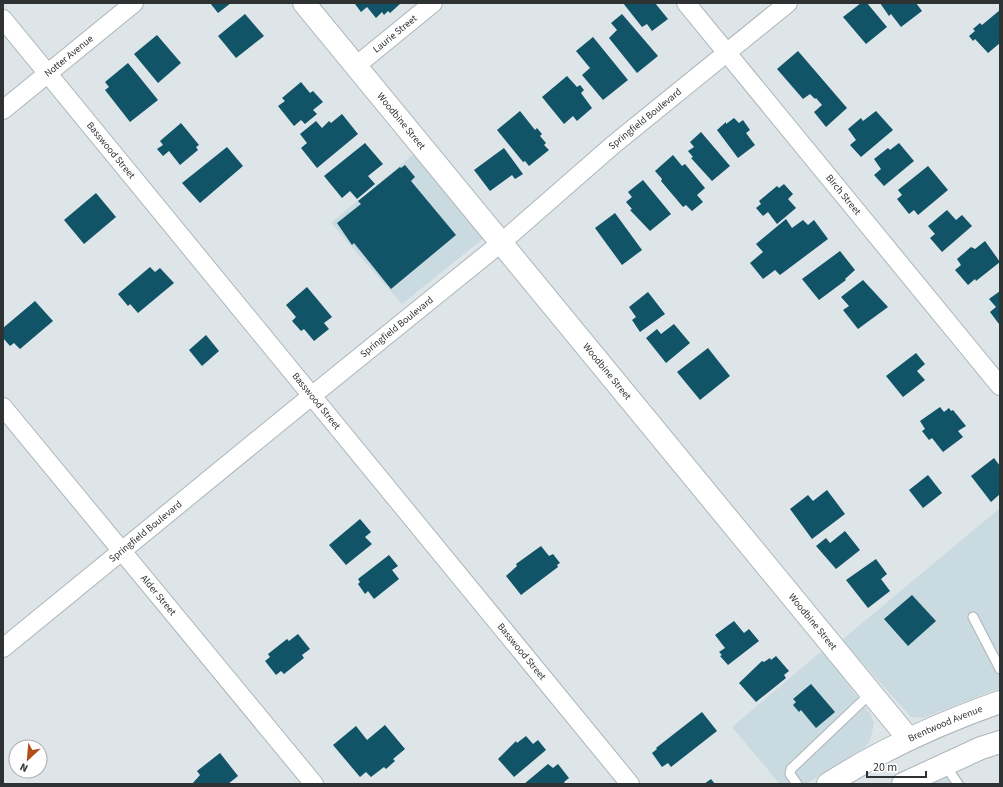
<svg xmlns="http://www.w3.org/2000/svg" width="1003" height="787" font-family="'Source Sans 3',sans-serif">
	<rect width="100%" height="100%" fill="#dde5e9"/>
	<g fill="#c9dae0">
		<polygon points="415,153 485,237 402,304 331,223"/>
		<polygon points="1000,508 1000,688 923,718 911,717 842,640"/>
		<polygon points="823,650 870,714 874,723 870,741 864,748 806,784 780,784 732,727"/>
		<polygon points="957,772 966,784 931,784"/>
	</g>
	<g fill="#115367">
		<polygon points="210,3 231,3 218,13"/>
		<polygon points="356,3 398,3 400,4 390,13 388,11 384,15 382,12 376,18 367,7 361,12 355,4"/>
		<polygon points="623,3 655,3 668,19 652,31 647,24 642,27"/>
		<polygon points="861,3 867,3 887,27 866,44 843,17"/>
		<polygon points="880,3 916,3 922,11 901,27 891,14 889,16"/>
		<polygon points="1000,10 1000,43 988,53 975,39 973,41 969,36 975,31 973,29 980,23 982,25"/>
		<polygon points="245,14 264,36 236,58 218,36"/>
		<polygon points="622,14 658,56 637,73 609,38 617,30 611,23"/>
		<polygon points="157,35 181,63 158,83 134,54"/>
		<polygon points="593,37 628,80 603,100 582,75 590,68 576,51"/>
		<polygon points="798,51 847,108 826,127 814,112 822,105 816,98 815,99 810,94 803,99 777,69"/>
		<polygon points="128,63 158,100 130,122 105,90 109,87 105,82"/>
		<polygon points="567,76 577,87 580,85 584,90 581,93 592,108 577,121 573,116 564,124 542,97"/>
		<polygon points="301,82 310,93 313,91 323,102 313,110 317,114 305,124 301,120 294,126 278,106 285,101 282,98"/>
		<polygon points="520,111 535,130 537,128 542,134 540,136 546,143 544,145 549,150 529,166 525,161 523,162 497,130"/>
		<polygon points="876,111 893,130 861,157 850,145 856,140 848,129 861,118 863,121"/>
		<polygon points="342,114 358,134 317,168 301,148 307,143 300,134 316,121 322,128 329,121 331,123"/>
		<polygon points="734,118 739,123 743,120 750,130 746,133 755,145 738,158 717,130 726,122 726,124"/>
		<polygon points="181,123 199,145 196,147 198,150 180,165 169,151 163,156 157,149 163,145 160,141"/>
		<polygon points="701,132 730,166 712,181 691,158 693,157 688,151 694,147 690,142"/>
		<polygon points="365,143 383,164 368,176 375,184 357,199 350,191 342,198 324,176"/>
		<polygon points="899,143 914,161 884,186 874,175 881,169 874,159 888,148 890,150"/>
		<polygon points="227,147 243,166 200,203 182,183"/>
		<polygon points="504,148 523,174 515,179 512,175 490,191 474,170"/>
		<polygon points="673,155 682,166 685,164 705,188 697,195 703,202 692,211 686,205 683,207 661,181 662,179 655,171"/>
		<polygon points="405,165 415,177 411,181 456,235 391,289 354,243 352,245 337,223 361,204 358,201 400,167 401,168"/>
		<polygon points="928,166 948,190 918,215 914,210 909,214 897,199 902,195 898,190"/>
		<polygon points="643,180 671,214 650,231 630,210 632,209 626,202 632,197 628,192"/>
		<polygon points="784,184 793,194 788,199 796,208 777,224 768,212 763,216 756,208 761,204 759,201 777,186 779,188"/>
		<polygon points="96,193 116,217 84,244 64,220"/>
		<polygon points="947,210 956,220 962,215 972,226 942,252 930,238 935,234 928,226"/>
		<polygon points="615,213 642,250 622,265 595,228"/>
		<polygon points="786,219 792,228 803,220 808,225 814,220 828,239 780,275 775,270 763,279 750,263 763,252 756,244"/>
		<polygon points="985,241 1000,262 976,281 975,279 968,285 955,270 961,265 957,259 971,247 975,249"/>
		<polygon points="840,251 855,270 845,279 846,280 819,300 802,279"/>
		<polygon points="150,267 155,272 160,268 174,283 138,313 130,304 128,306 118,294"/>
		<polygon points="863,280 888,307 858,329 843,310 849,306 841,297"/>
		<polygon points="307,287 332,317 324,323 329,329 314,341 304,329 301,331 292,321 296,317 286,305"/>
		<polygon points="1000,291 1000,323 999,324 990,312 996,307 989,299"/>
		<polygon points="648,292 665,314 640,332 632,320 636,317 629,307"/>
		<polygon points="35,301 53,321 20,349 14,343 10,346 3,338 3,328"/>
		<polygon points="674,324 690,343 666,363 646,338 657,329 661,334"/>
		<polygon points="206,335 219,351 202,366 189,350"/>
		<polygon points="708,348 730,376 700,400 677,372"/>
		<polygon points="916,353 925,364 917,371 925,380 903,397 886,376"/>
		<polygon points="940,407 944,412 949,408 951,411 953,410 966,426 958,431 963,437 943,452 932,438 929,440 922,431 925,429 920,421"/>
		<polygon points="994,458 1000,466 1000,494 991,502 971,476"/>
		<polygon points="928,475 942,493 923,508 909,490"/>
		<polygon points="827,490 845,514 812,539 790,509 808,495 813,501"/>
		<polygon points="360,519 371,532 365,537 372,544 346,565 329,545"/>
		<polygon points="845,531 860,550 836,569 816,546 826,538 830,543"/>
		<polygon points="541,546 549,556 553,554 560,563 557,565 558,567 521,595 506,576 517,566 516,564"/>
		<polygon points="389,555 398,566 392,570 399,579 374,599 368,591 365,594 358,584 360,582 358,579"/>
		<polygon points="876,559 887,574 881,579 890,591 868,608 846,580"/>
		<polygon points="912,595 936,621 908,646 884,619"/>
		<polygon points="734,621 744,633 749,629 759,641 728,665 720,656 722,655 719,652 725,648 715,635"/>
		<polygon points="298,634 310,649 302,655 304,658 284,674 281,671 276,675 265,661 270,657 268,654 287,639 289,641"/>
		<polygon points="776,656 789,671 784,675 786,678 756,702 739,683 762,661 764,662 770,658 771,660"/>
		<polygon points="811,684 835,712 816,728 801,710 799,712 793,705 796,702 793,699"/>
		<polygon points="702,712 717,731 671,767 668,763 662,767 652,753 657,749 656,748"/>
		<polygon points="385,725 405,749 393,759 395,761 386,769 384,767 371,777 366,772 360,777 333,745 356,726 367,740"/>
		<polygon points="526,736 533,744 538,740 546,750 514,777 498,759 516,741 517,743"/>
		<polygon points="220,753 238,776 228,784 192,784 200,775 197,771"/>
		<polygon points="548,764 553,768 558,764 569,778 564,782 566,784 524,784"/>
		<polygon points="711,779 715,784 704,784"/>
	</g>
	<g fill="none" stroke-linecap="round" stroke-linejoin="round">
		<g stroke="#adb5b9" stroke-width="11">
			<g id="service">
				<polyline points="973,617 1000,669"/>
				<polyline points="945,765 958,784"/>
				<polyline points="797,784 790,774 791,769 871,693"/>
			</g>
		</g>
		<g stroke="#adb5b9" stroke-width="20">
			<g id="minor">
				<path id="s1" d="M 686,3 L 1000,386"/>
				<path id="s2" d="M 3,19 L 630,784"/>
				<path id="s3" d="M 357,65 L 433,3"/>
				<path id="s4" d="M 3,110 L 134,3"/>
				<path id="s5" d="M 3,407 L 314,784"/>
				<path id="s6" d="M 3,648 L 293,411 L 502,242 L 613,145 L 788,3"/>
			</g>
		</g>
		<g stroke="#adb5b9" stroke-width="24">
			<g id="tertiary">
				<path id="s7" d="M 304,3 L 909,739"/>
			</g>
		</g>
		<g stroke="#adb5b9" stroke-width="24">
			<g id="secondary">
				<path id="s8" d="M 828,784 C 881,750 940,723 1000,702"/>
				<polyline points="903,784 981,748 1000,742"/>
			</g>
		</g>
		<use href="#service" stroke="#fff" stroke-width="9"/>
		<use href="#minor" stroke="#fff" stroke-width="18"/>
		<use href="#tertiary" stroke="#fff" stroke-width="22"/>
		<use href="#secondary" stroke="#fff" stroke-width="22"/>
	</g>
	<g text-anchor="middle" dominant-baseline="central" stroke-width="4" stroke-linejoin="round" paint-order="stroke">
		<g font-size="10" fill="#2f3233" stroke="#fff">
			<text stroke="none"><textPath href="#s3" startOffset="49">Laurie Street</textPath></text>
			<text stroke="none"><textPath href="#s4" startOffset="85">Notter Avenue</textPath></text>
			<text stroke="none"><textPath href="#s6" startOffset="832">Springfield Boulevard</textPath></text>
			<text stroke="none"><textPath href="#s7" startOffset="153">Woodbine Street</textPath></text>
			<text stroke="none"><textPath href="#s2" startOffset="170">Basswood Street</textPath></text>
			<text stroke="none"><textPath href="#s1" startOffset="248">Birch Street</textPath></text>
			<text stroke="none"><textPath href="#s6" startOffset="508">Springfield Boulevard</textPath></text>
			<text stroke="none"><textPath href="#s7" startOffset="477">Woodbine Street</textPath></text>
			<text stroke="none"><textPath href="#s2" startOffset="494">Basswood Street</textPath></text>
			<text stroke="none"><textPath href="#s6" startOffset="184">Springfield Boulevard</textPath></text>
			<text stroke="none"><textPath href="#s5" startOffset="244">Alder Street</textPath></text>
			<text stroke="none"><textPath href="#s7" startOffset="801">Woodbine Street</textPath></text>
			<text stroke="none"><textPath href="#s2" startOffset="818">Basswood Street</textPath></text>
			<text stroke="none"><textPath href="#s8" startOffset="132">Brentwood Avenue</textPath></text>
		</g>
	</g>
	<rect width="1003" height="787" fill="none" stroke="#2f3233" stroke-width="8"/>
	<g transform="translate(28 759) rotate(206)"><circle r="19" fill="#ffffff" stroke="#acadad"/>
	<path d="M0-3L7 15L0 10L-7 15Z" fill="#b24e19"/>
	<text y="-6" font-size="11" font-weight="bold" text-anchor="middle" fill="#2f3233">N</text>
	</g>
	<path d="M867 771v6h59v-6" fill="none" stroke="#2f3233" stroke-width="2"/>
	<text x="873" y="771" font-size="12" fill="#2f3233" stroke="#ffffff" stroke-width="3" paint-order="stroke">20 m</text>
</svg>
